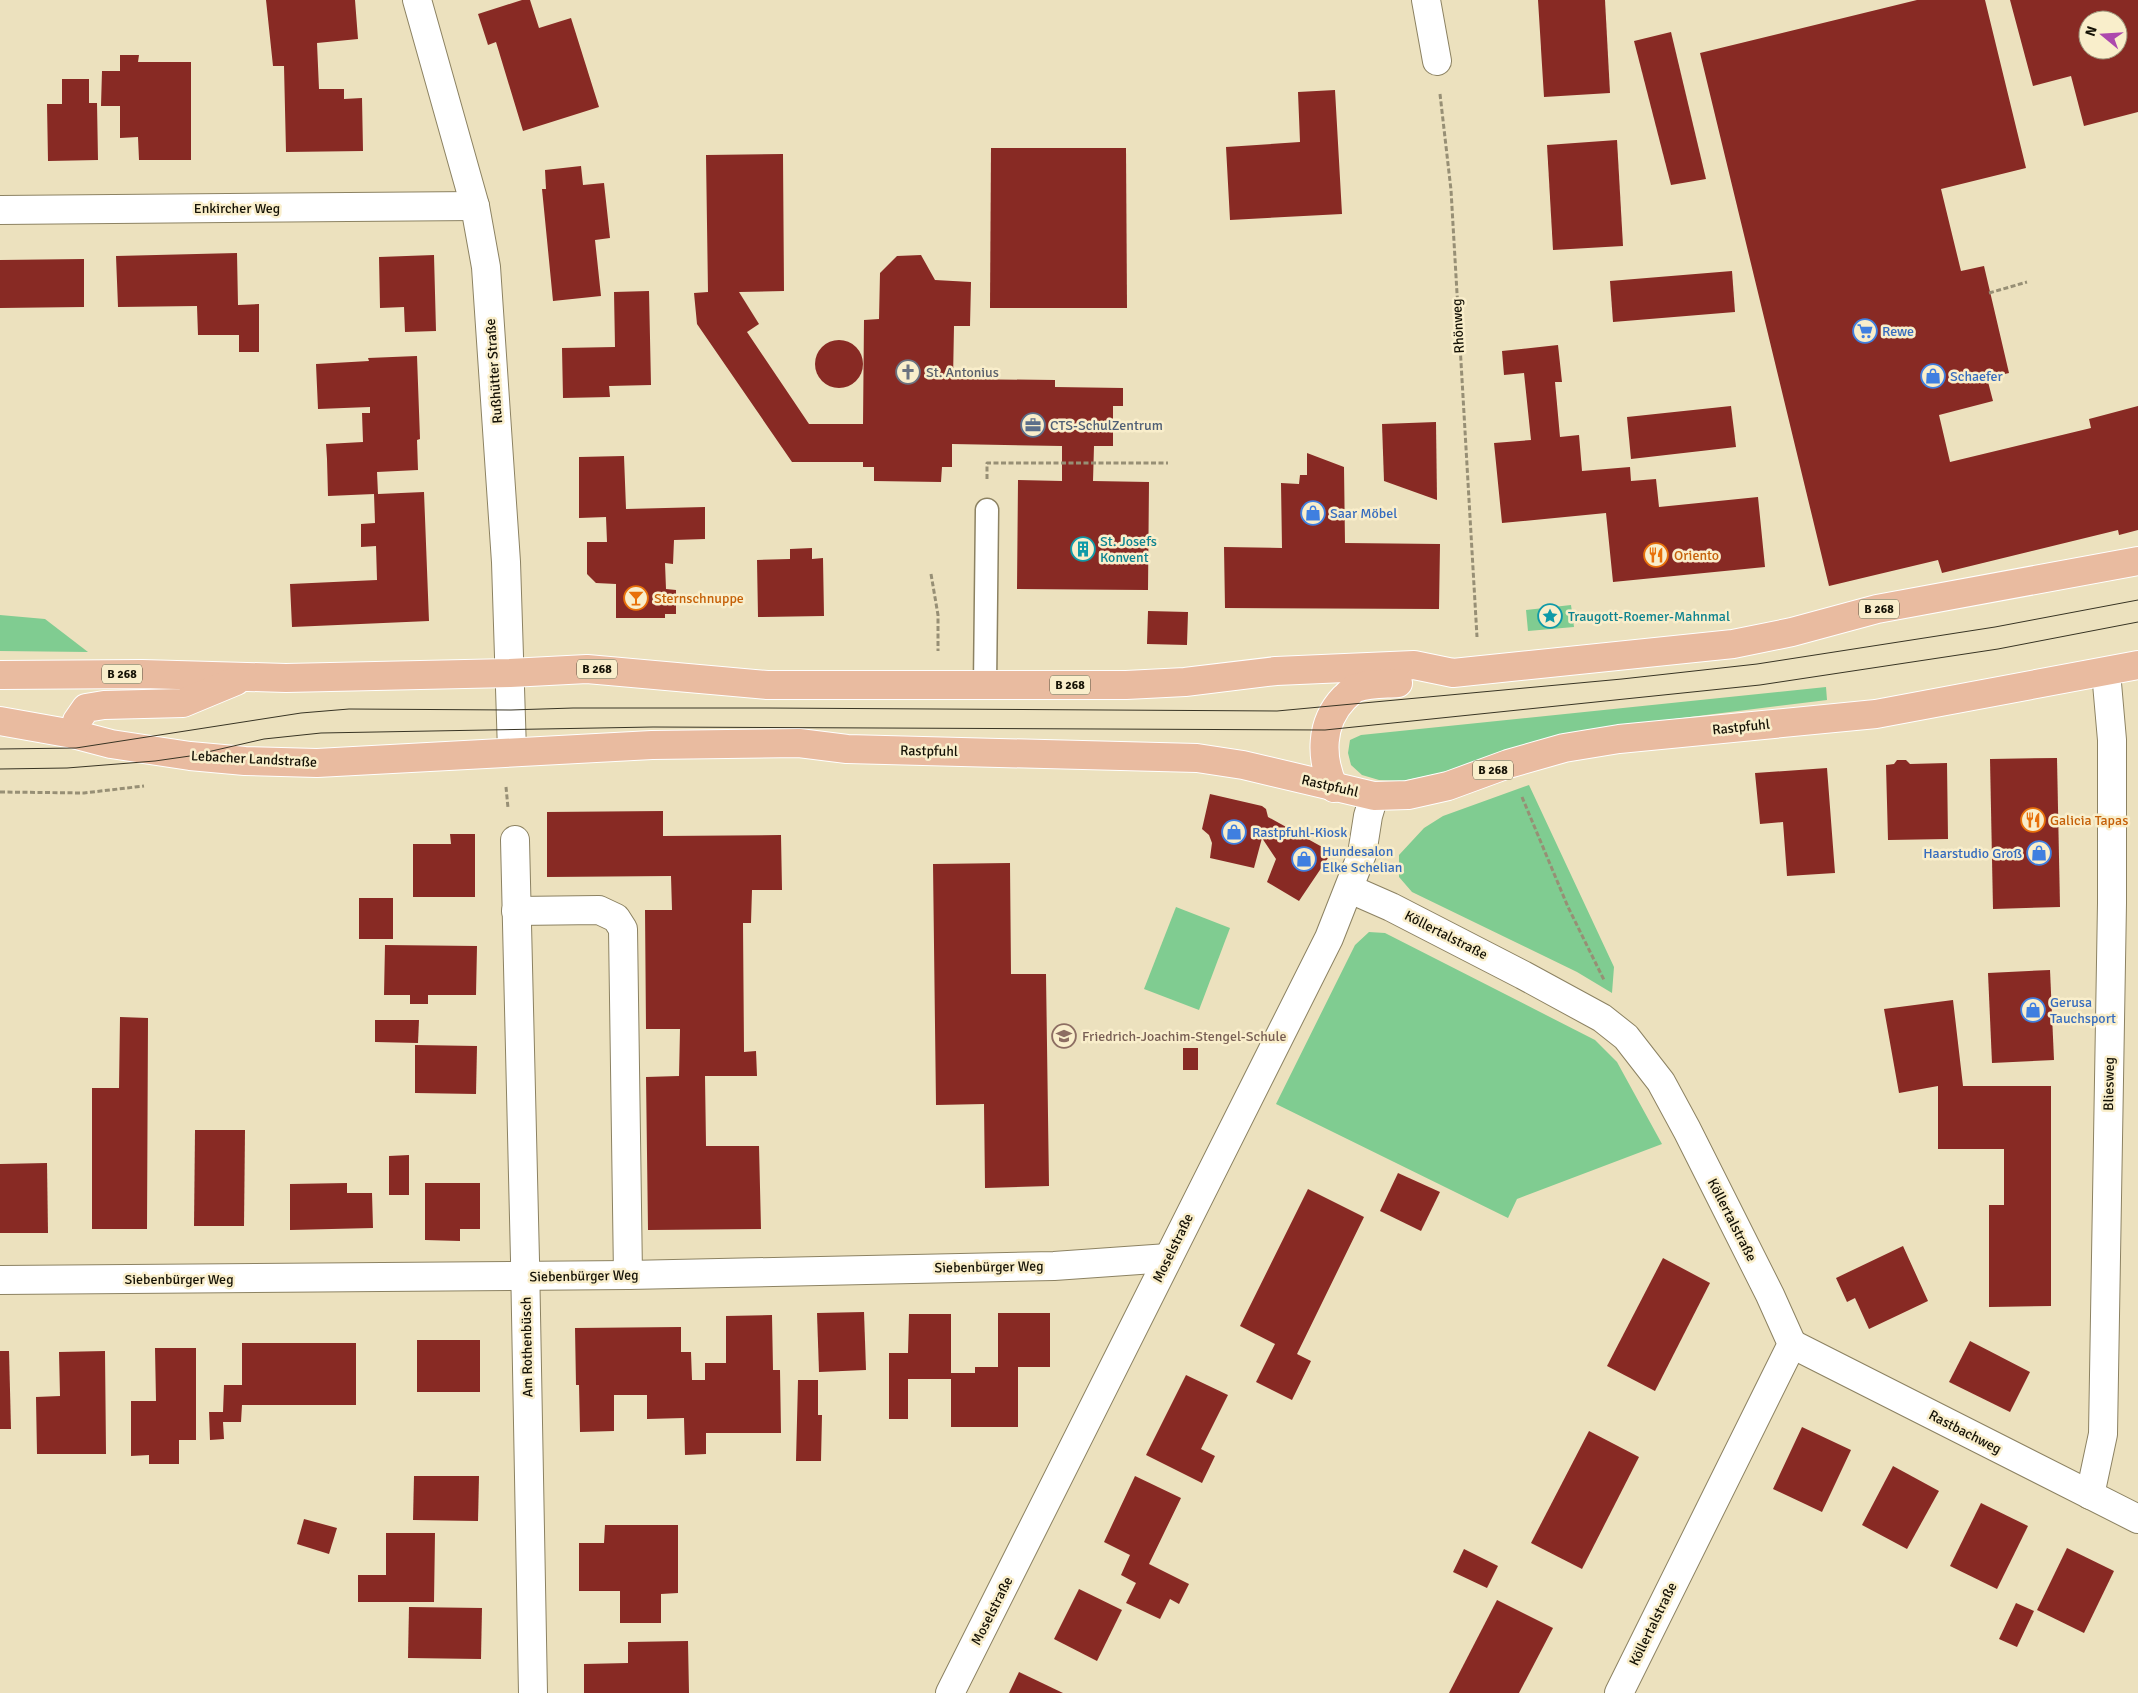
<svg xmlns="http://www.w3.org/2000/svg" width="2138" height="1693" font-family="Signika,sans-serif">
	<rect width="100%" height="100%" fill="#ece1be"/>
	<g fill="#80cc91">
		<polygon points="1571,605 1574,627 1528,631 1526,610"/>
		<polygon points="0,615 45,619 88,652 0,651"/>
		<polygon points="1826,687 1827,700 1618,726 1460,769 1402,781 1379,780 1362,775 1351,765 1348,753 1350,740 1361,735"/>
		<polygon points="1529,785 1614,967 1612,993 1577,972 1412,892 1399,877 1399,855 1424,828 1443,816"/>
		<polygon points="1176,907 1230,928 1199,1010 1144,989"/>
		<polygon points="1369,932 1385,933 1595,1040 1617,1062 1662,1144 1517,1199 1508,1218 1276,1104 1355,945"/>
	</g>
	<g fill="#882a24" fill-rule="evenodd">
		<polygon points="266,0 355,0 358,39 317,43 319,89 344,89 344,99 362,98 363,151 286,152 284,66 273,66"/>
		<polygon points="522,0 530,0 539,28 571,18 599,107 523,131 496,42 488,45 478,14"/>
		<polygon points="1538,0 1605,0 1610,93 1544,97"/>
		<polygon points="1917,0 1985,0 2026,168 1941,189 1961,271 1984,266 2009,373 1987,378 1993,401 1939,415 1950,462 2091,428 2089,419 2138,406 2138,530 2119,535 2118,530 1942,573 1938,560 1829,586 1700,53"/>
		<path d="M 2010,0 L 2138,0 L 2138,112 L 2084,126 L 2071,76 L 2033,86 ZM 2088,20 L 2118,20 L 2118,50 L 2088,50 Z"/>
		<polygon points="1671,32 1706,179 1671,185 1634,41"/>
		<polygon points="120,55 139,55 138,62 191,62 191,160 139,160 138,137 120,138 120,106 101,106 102,71 120,71"/>
		<polygon points="62,79 89,79 89,103 97,103 98,160 48,161 47,104 62,104"/>
		<polygon points="1335,90 1342,214 1230,220 1226,147 1300,142 1298,92"/>
		<polygon points="1617,140 1623,246 1553,250 1547,145"/>
		<polygon points="991,148 1126,148 1127,308 990,308"/>
		<polygon points="783,154 784,291 739,292 759,324 747,332 809,424 863,424 864,320 879,319 880,273 897,256 921,255 935,280 971,282 970,326 954,326 953,379 1055,380 1055,387 1123,388 1123,406 1113,406 1113,446 1094,446 1093,481 1149,482 1148,590 1017,589 1018,480 1062,481 1062,446 952,444 952,467 942,467 941,482 874,481 874,467 863,467 863,462 792,462 697,324 694,293 708,292 706,155"/>
		<polygon points="581,166 583,185 604,183 610,238 595,240 601,296 553,301 542,189 546,189 545,170"/>
		<polygon points="237,253 238,305 259,304 259,352 239,352 239,335 198,335 197,306 118,307 116,256"/>
		<polygon points="434,255 436,331 405,332 404,307 380,308 379,257"/>
		<polygon points="84,259 84,307 0,308 0,260"/>
		<polygon points="1732,271 1735,312 1613,322 1610,281"/>
		<polygon points="649,291 651,385 609,386 610,397 563,398 562,348 615,347 614,292"/>
		<circle cx="839" cy="364" r="24"/>
		<polygon points="1558,345 1562,382 1555,382 1560,437 1579,435 1582,471 1630,467 1631,481 1656,479 1659,507 1758,497 1765,567 1613,582 1606,513 1502,523 1494,443 1531,440 1524,373 1504,375 1502,351"/>
		<polygon points="417,356 420,439 417,440 418,470 377,472 378,494 424,492 429,621 292,627 290,584 377,580 376,546 361,547 361,524 375,523 374,494 328,496 327,459 326,444 363,442 362,413 370,413 370,407 318,409 316,364 369,361 368,358"/>
		<polygon points="1731,406 1736,447 1631,459 1627,417"/>
		<polygon points="1436,422 1437,500 1384,481 1382,424"/>
		<polygon points="1307,453 1344,467 1345,543 1440,544 1439,609 1225,608 1224,547 1282,548 1281,483 1299,484 1300,475 1307,475"/>
		<polygon points="624,456 626,509 705,507 705,539 674,540 673,564 665,563 666,589 676,590 676,614 665,614 665,618 616,618 616,584 596,583 587,574 587,542 607,542 606,517 579,518 579,457"/>
		<polygon points="812,548 812,559 823,558 824,616 758,617 757,560 790,559 790,549"/>
		<polygon points="1148,611 1188,612 1187,645 1147,644"/>
		<polygon points="2057,758 2060,907 1993,909 1990,759"/>
		<polygon points="1897,760 1906,760 1910,764 1947,763 1948,839 1888,840 1886,765 1894,764"/>
		<polygon points="1827,768 1835,873 1787,876 1783,822 1760,824 1755,773"/>
		<polygon points="1210,794 1262,806 1266,809 1268,817 1324,848 1328,853 1328,858 1299,901 1267,882 1276,859 1262,838 1254,868 1210,858 1212,843 1209,835 1202,829"/>
		<polygon points="663,811 663,836 781,835 782,890 752,890 751,923 743,923 744,1052 756,1051 757,1076 705,1076 706,1146 759,1146 761,1229 648,1230 646,1077 679,1076 680,1029 646,1029 645,910 672,910 671,876 547,877 547,812"/>
		<polygon points="450,834 475,834 475,897 413,897 413,844 451,844"/>
		<polygon points="1010,863 1011,974 1046,974 1049,1186 985,1188 984,1104 936,1105 933,864"/>
		<rect x="359" y="898" width="34" height="41"/>
		<polygon points="385,945 477,946 476,995 428,995 428,1004 410,1004 410,995 384,995"/>
		<polygon points="2050,970 2054,1060 1992,1063 1988,973"/>
		<polygon points="1953,1000 1963,1086 2051,1086 2051,1306 1989,1307 1989,1205 2004,1205 2004,1149 1938,1149 1938,1086 1899,1093 1884,1009"/>
		<polygon points="120,1017 148,1018 147,1229 92,1229 92,1088 119,1088"/>
		<polygon points="375,1020 419,1020 418,1043 375,1042"/>
		<polygon points="415,1045 477,1046 476,1094 415,1093"/>
		<rect x="1183" y="1048" width="15" height="22"/>
		<polygon points="195,1130 245,1130 244,1226 194,1226"/>
		<polygon points="409,1155 409,1195 389,1195 389,1156"/>
		<polygon points="47,1163 48,1233 0,1233 0,1164"/>
		<polygon points="1398,1173 1440,1192 1421,1231 1380,1211"/>
		<polygon points="347,1183 347,1193 372,1193 373,1228 290,1230 290,1184"/>
		<polygon points="425,1183 480,1183 480,1229 460,1229 460,1241 425,1240"/>
		<polygon points="1308,1189 1364,1217 1297,1354 1311,1361 1292,1400 1256,1382 1275,1344 1240,1326"/>
		<polygon points="1903,1246 1928,1301 1869,1329 1855,1298 1847,1302 1836,1278"/>
		<polygon points="1663,1258 1710,1283 1655,1391 1607,1366"/>
		<polygon points="864,1312 866,1370 819,1372 817,1313"/>
		<polygon points="998,1313 1050,1313 1050,1367 1018,1367 1018,1427 951,1427 951,1379 908,1379 908,1419 889,1419 889,1353 908,1353 909,1314 951,1314 951,1373 975,1373 975,1367 998,1367"/>
		<polygon points="772,1315 773,1370 780,1370 781,1433 706,1433 706,1454 685,1455 684,1418 647,1419 647,1395 614,1395 614,1431 580,1432 579,1385 576,1385 575,1328 681,1327 681,1352 691,1352 692,1380 705,1380 705,1363 726,1363 726,1316"/>
		<rect x="417" y="1340" width="63" height="52"/>
		<polygon points="1970,1341 2030,1372 2010,1412 1949,1382"/>
		<polygon points="242,1343 356,1343 356,1405 242,1405 241,1422 223,1422 224,1439 210,1440 209,1412 223,1412 224,1385 242,1385"/>
		<polygon points="155,1348 196,1348 196,1440 179,1440 179,1464 149,1464 149,1455 131,1456 131,1401 156,1401"/>
		<polygon points="0,1351 9,1351 11,1429 0,1429"/>
		<polygon points="105,1351 106,1454 37,1454 36,1397 60,1396 59,1352"/>
		<polygon points="1186,1375 1228,1395 1201,1449 1215,1456 1202,1483 1146,1455"/>
		<polygon points="798,1380 818,1380 818,1415 822,1415 821,1461 796,1461"/>
		<polygon points="1802,1427 1851,1450 1822,1512 1773,1489"/>
		<polygon points="1589,1431 1639,1457 1582,1569 1531,1543"/>
		<polygon points="1893,1466 1939,1491 1907,1549 1862,1525"/>
		<polygon points="414,1476 479,1476 478,1521 413,1520"/>
		<polygon points="1135,1476 1181,1498 1149,1564 1189,1584 1179,1604 1170,1599 1160,1619 1126,1603 1136,1583 1121,1575 1130,1555 1104,1542"/>
		<polygon points="1981,1503 2028,1526 1997,1589 1950,1566"/>
		<polygon points="304,1519 337,1528 329,1554 297,1544"/>
		<polygon points="605,1525 678,1525 678,1593 661,1594 661,1623 620,1623 620,1591 579,1591 579,1543 604,1543"/>
		<polygon points="386,1533 435,1533 434,1602 358,1602 358,1575 386,1575"/>
		<polygon points="2067,1548 2114,1571 2084,1633 2037,1610"/>
		<polygon points="1464,1549 1498,1566 1487,1588 1453,1572"/>
		<polygon points="1079,1589 1122,1610 1097,1661 1054,1639"/>
		<polygon points="1497,1600 1553,1628 1519,1693 1449,1693"/>
		<polygon points="2016,1603 2034,1611 2017,1647 1999,1639"/>
		<polygon points="409,1607 482,1608 481,1659 408,1658"/>
		<polygon points="688,1641 689,1693 584,1693 584,1664 628,1663 628,1642"/>
		<polygon points="1019,1672 1063,1693 1009,1693"/>
	</g>
	<g fill="none" stroke-linecap="round" stroke-linejoin="round">
		<g stroke="#8c8262" stroke-width="25">
			<polyline id="lane" points="985,685 987,510"/>
		</g>
		<g stroke="#8c8262" stroke-width="30">
			<g id="street">
				<polyline points="417,0 475,206 486,267 506,562 512,751"/>
				<polyline points="1426,0 1437,61"/>
				<polyline points="0,210 475,206"/>
				<polyline points="515,840 525,1260 533,1693"/>
				<polyline points="1350,889 1391,907 1523,975 1602,1018 1626,1037 1661,1082 1687,1130 1770,1295 1792,1344 1619,1693"/>
				<polyline points="516,911 599,910 616,918 623,929 628,1275"/>
				<polyline points="0,1280 628,1275 1054,1266 1168,1258"/>
				<polyline points="1792,1344 2138,1519"/>
				<polyline points="2090,1495 2103,1434 2112,903 2112,740 2106,672"/>
				<polyline points="950,1693 1329,938 1362,854 1368,816 1374,796"/>
			</g>
		</g>
		<g stroke="#fff" stroke-width="30">
			<g id="primary">
				<polyline points="0,675 142,674 286,678 510,673 587,669 767,685 1126,685 1185,682 1276,671 1414,665 1453,673 1733,644 1792,632 1877,609 2138,561"/>
				<polyline points="0,721 73,734 111,744 190,756 245,761 317,763 652,745 799,743 847,749 1197,758 1243,765 1374,796 1408,795 1448,786 1508,764 1564,748 1619,739 1876,714 2138,665"/>
				<polyline points="73,734 77,721 86,708 104,705 183,703 236,681"/>
				<path d="M 1334,788 C 1320,758 1320,723 1344,698 C 1348,695 1351,690 1356,688 C 1369,683 1385,684 1398,683"/>
			</g>
		</g>
		<g stroke="#978f75" stroke-width="3" stroke-dasharray="5 2.5" stroke-linecap="butt">
			<polyline points="1440,94 1451,190 1477,637"/>
			<polyline points="1989,293 2027,282"/>
			<polyline points="987,479 987,463 1168,463"/>
			<polyline points="931,574 938,615 938,651"/>
			<polyline points="506,787 508,808"/>
			<polyline points="0,792 84,793 144,786"/>
			<polyline points="1522,797 1568,907 1604,980"/>
		</g>
		<use href="#lane" stroke="#fff" stroke-width="22"/>
		<use href="#street" stroke="#fff" stroke-width="28"/>
		<use href="#primary" stroke="#e9bba0" stroke-width="28"/>
		<g stroke="#383424" stroke-width="1">
			<polyline points="0,749 76,748 301,713 349,709 511,710 573,708 766,708 1277,711 1622,679 1757,664 1995,627 2138,600"/>
			<polyline points="0,769 67,768 155,761 190,756 264,739 321,733 653,727 1325,730 1760,685 1998,649 2138,622"/>
		</g>
	</g>
	<defs>
		<g id="supermarket-ring" transform="scale(1.25)"><circle r="9.5" fill="#f9eecb" stroke="#3f7fe0" stroke-width="1.5"/><path d="M-6-5.5h2.5l.6 2H6L4.5 2H-2.5L-4.4-4H-6ZM-1.5 3.2a1.3 1.3 0 1 0 .1 0ZM3 3.2a1.3 1.3 0 1 0 .1 0Z" fill="#3f7fe0"/></g>
		<g id="church-ring" transform="scale(1.25)"><circle r="9.5" fill="#f9eecb" stroke="#6b7280" stroke-width="1.5"/><path d="M-1.2-6h2.4v3.5h3.3v2.4h-3.3V6h-2.4V-.1h-3.3v-2.4h3.3Z" fill="#6b7280"/></g>
		<g id="shop-ring" transform="scale(1.25)"><circle r="9.5" fill="#f9eecb" stroke="#3f7fe0" stroke-width="1.5"/><path d="M-5-2.5h2.3a2.7 3.5 0 0 1 5.4 0H5L5.5 6h-11ZM-1.5-2.5h3a1.5 2.3 0 0 0-3 0Z" fill="#3f7fe0"/></g>
		<g id="office-ring" transform="scale(1.25)"><circle r="9.5" fill="#f9eecb" stroke="#5c6f8a" stroke-width="1.5"/><path d="M-6-3h4V-5.5h4V-3h4V5H-6ZM-1-4.5V-3h2v-1.5ZM-6 0V1H6V0Z" fill="#5c6f8a"/></g>
		<g id="building-ring" transform="scale(1.25)"><circle r="9.5" fill="#f9eecb" stroke="#0f9aa8" stroke-width="1.5"/><path d="M-4-6H4V6H1V3H-1V6H-4ZM-2.5-4.3h1.7v1.8h-1.7ZM.8-4.3h1.7v1.8H.8ZM-2.5-1h1.7V.8h-1.7ZM.8-1h1.7V.8H.8Z" fill="#0f9aa8"/></g>
		<g id="restaurant-ring" transform="scale(1.25)"><circle r="9.5" fill="#f9eecb" stroke="#e8710a" stroke-width="1.5"/><path d="M-5-6h1v4h1v-4h1v4h1v-4h1v5L-1.5 .5V6h-2V.5L-5-1ZM5-6V6H3V1.5H1.5Q1.5-4 5-6Z" fill="#e8710a"/></g>
		<g id="bar-ring" transform="scale(1.25)"><circle r="9.5" fill="#f9eecb" stroke="#e8710a" stroke-width="1.5"/><path d="M-6-5H6L.8 .8V4.5H3.5V6h-7V4.5H-.8V.8Z" fill="#e8710a"/></g>
		<g id="sight-ring" transform="scale(1.25)"><circle r="9.5" fill="#f9eecb" stroke="#0f9aa8" stroke-width="1.5"/><path d="M0-6L1.8-2.2L6-1.7L2.9 1.2L3.7 5.4L0 3.3L-3.7 5.4L-2.9 1.2L-6-1.7L-1.8-2.2Z" fill="#0f9aa8"/></g>
		<g id="school-ring" transform="scale(1.25)"><circle r="9.5" fill="#f9eecb" stroke="#8d6e63" stroke-width="1.5"/><path d="M0-5L7-2L0 1L-7-2ZM-4 1L0 2.5L4 1V4Q0 6-4 4Z" fill="#8d6e63"/></g>
	</defs>
	<g fill-rule="evenodd">
		<use href="#supermarket-ring" x="1865" y="331"/>
		<use href="#church-ring" x="908" y="372"/>
		<use href="#shop-ring" x="1933" y="376"/>
		<use href="#office-ring" x="1033" y="425"/>
		<use href="#shop-ring" x="1313" y="513"/>
		<use href="#building-ring" x="1083" y="549"/>
		<use href="#restaurant-ring" x="1656" y="555"/>
		<use href="#bar-ring" x="636" y="598"/>
		<use href="#sight-ring" x="1550" y="616"/>
		<use href="#restaurant-ring" x="2033" y="820"/>
		<use href="#shop-ring" x="1234" y="832"/>
		<use href="#shop-ring" x="2039" y="853"/>
		<use href="#shop-ring" x="1304" y="859"/>
		<use href="#shop-ring" x="2033" y="1010"/>
		<use href="#school-ring" x="1064" y="1036"/>
	</g>
	<g text-anchor="middle" dominant-baseline="central" stroke-width="5" stroke-linejoin="round" paint-order="stroke">
		<g fill="#f9eecb" stroke="#595441" stroke-width="1">
			<rect x="1859" y="599.5" width="40" height="19" rx="4"/>
			<rect x="577" y="659.5" width="40" height="19" rx="4"/>
			<rect x="102" y="664.5" width="40" height="19" rx="4"/>
			<rect x="1050" y="675.5" width="40" height="19" rx="4"/>
			<rect x="1473" y="760.5" width="40" height="19" rx="4"/>
		</g>
		<g font-size="12" font-weight="bold" fill="#151206">
			<text x="1879" y="609">B 268</text>
			<text x="597" y="669">B 268</text>
			<text x="122" y="674">B 268</text>
			<text x="1070" y="685">B 268</text>
			<text x="1493" y="770">B 268</text>
		</g>
		<g font-size="14" fill="#151206" stroke="#f9eecb">
			<text x="237" y="208">Enkircher Weg</text>
			<text transform="translate(1458 326) rotate(-93)">Rhönweg</text>
			<text transform="translate(494 371) rotate(-94)">Rußhütter Straße</text>
			<text transform="translate(1741 727) rotate(-6)">Rastpfuhl</text>
			<text transform="translate(929 751) rotate(1)">Rastpfuhl</text>
			<text transform="translate(254 759) rotate(3)">Lebacher Landstraße</text>
			<text transform="translate(1330 786) rotate(13)">Rastpfuhl</text>
			<text transform="translate(1446 935) rotate(27)">Köllertalstraße</text>
			<text transform="translate(2109 1084) rotate(-89)">Bliesweg</text>
			<text transform="translate(1732 1220) rotate(63)">Köllertalstraße</text>
			<text transform="translate(1173 1248) rotate(-64)">Moselstraße</text>
			<text transform="translate(989 1267) rotate(-1)">Siebenbürger Weg</text>
			<text transform="translate(584 1276) rotate(-1)">Siebenbürger Weg</text>
			<text x="179" y="1279">Siebenbürger Weg</text>
			<text transform="translate(527 1347) rotate(-91)">Am Rothenbüsch</text>
			<text transform="translate(1965 1432) rotate(27)">Rastbachweg</text>
			<text transform="translate(992 1611) rotate(-63)">Moselstraße</text>
			<text transform="translate(1653 1624) rotate(-64)">Köllertalstraße</text>
		</g>
		<g font-size="14" fill="#366cbe" stroke="#f9eecb" text-anchor="start">
			<text x="1882" y="331">Rewe</text>
			<text x="1950" y="376">Schaefer</text>
			<text x="1330" y="513">Saar Möbel</text>
			<text x="1252" y="832">Rastpfuhl-Kiosk</text>
			<text x="1322" y="851">Hundesalon<tspan x="1322" dy="16">Elke Schelian</tspan></text>
			<text x="2022" y="853" text-anchor="end">Haarstudio Groß</text>
			<text x="2050" y="1002">Gerusa<tspan x="2050" dy="16">Tauchsport</tspan></text>
		</g>
		<g font-size="14" fill="#5b616d" stroke="#f9eecb" text-anchor="start">
			<text x="926" y="372">St. Antonius</text>
		</g>
		<g font-size="14" fill="#4e5e75" stroke="#f9eecb" text-anchor="start">
			<text x="1050" y="425">CTS-SchulZentrum</text>
		</g>
		<g font-size="14" fill="#0d838f" stroke="#f9eecb" text-anchor="start">
			<text x="1100" y="541">St. Josefs<tspan x="1100" dy="16">Konvent</tspan></text>
			<text x="1568" y="616">Traugott-Roemer-Mahnmal</text>
		</g>
		<g font-size="14" fill="#c56008" stroke="#f9eecb" text-anchor="start">
			<text x="1674" y="555">Oriento</text>
			<text x="654" y="598">Sternschnuppe</text>
			<text x="2050" y="820">Galicia Tapas</text>
		</g>
		<g font-size="14" fill="#785e54" stroke="#f9eecb" text-anchor="start">
			<text x="1082" y="1036">Friedrich-Joachim-Stengel-Schule</text>
		</g>
	</g>
	<g transform="translate(2103 35) rotate(288)"><circle r="24" fill="#f9eecb" stroke="#9e967c"/>
	<path d="M0-4L9 19L0 12L-9 19Z" fill="#ad48ad"/>
	<text y="-8" font-size="14" font-weight="bold" text-anchor="middle" fill="#151206">N</text>
	</g>
</svg>
